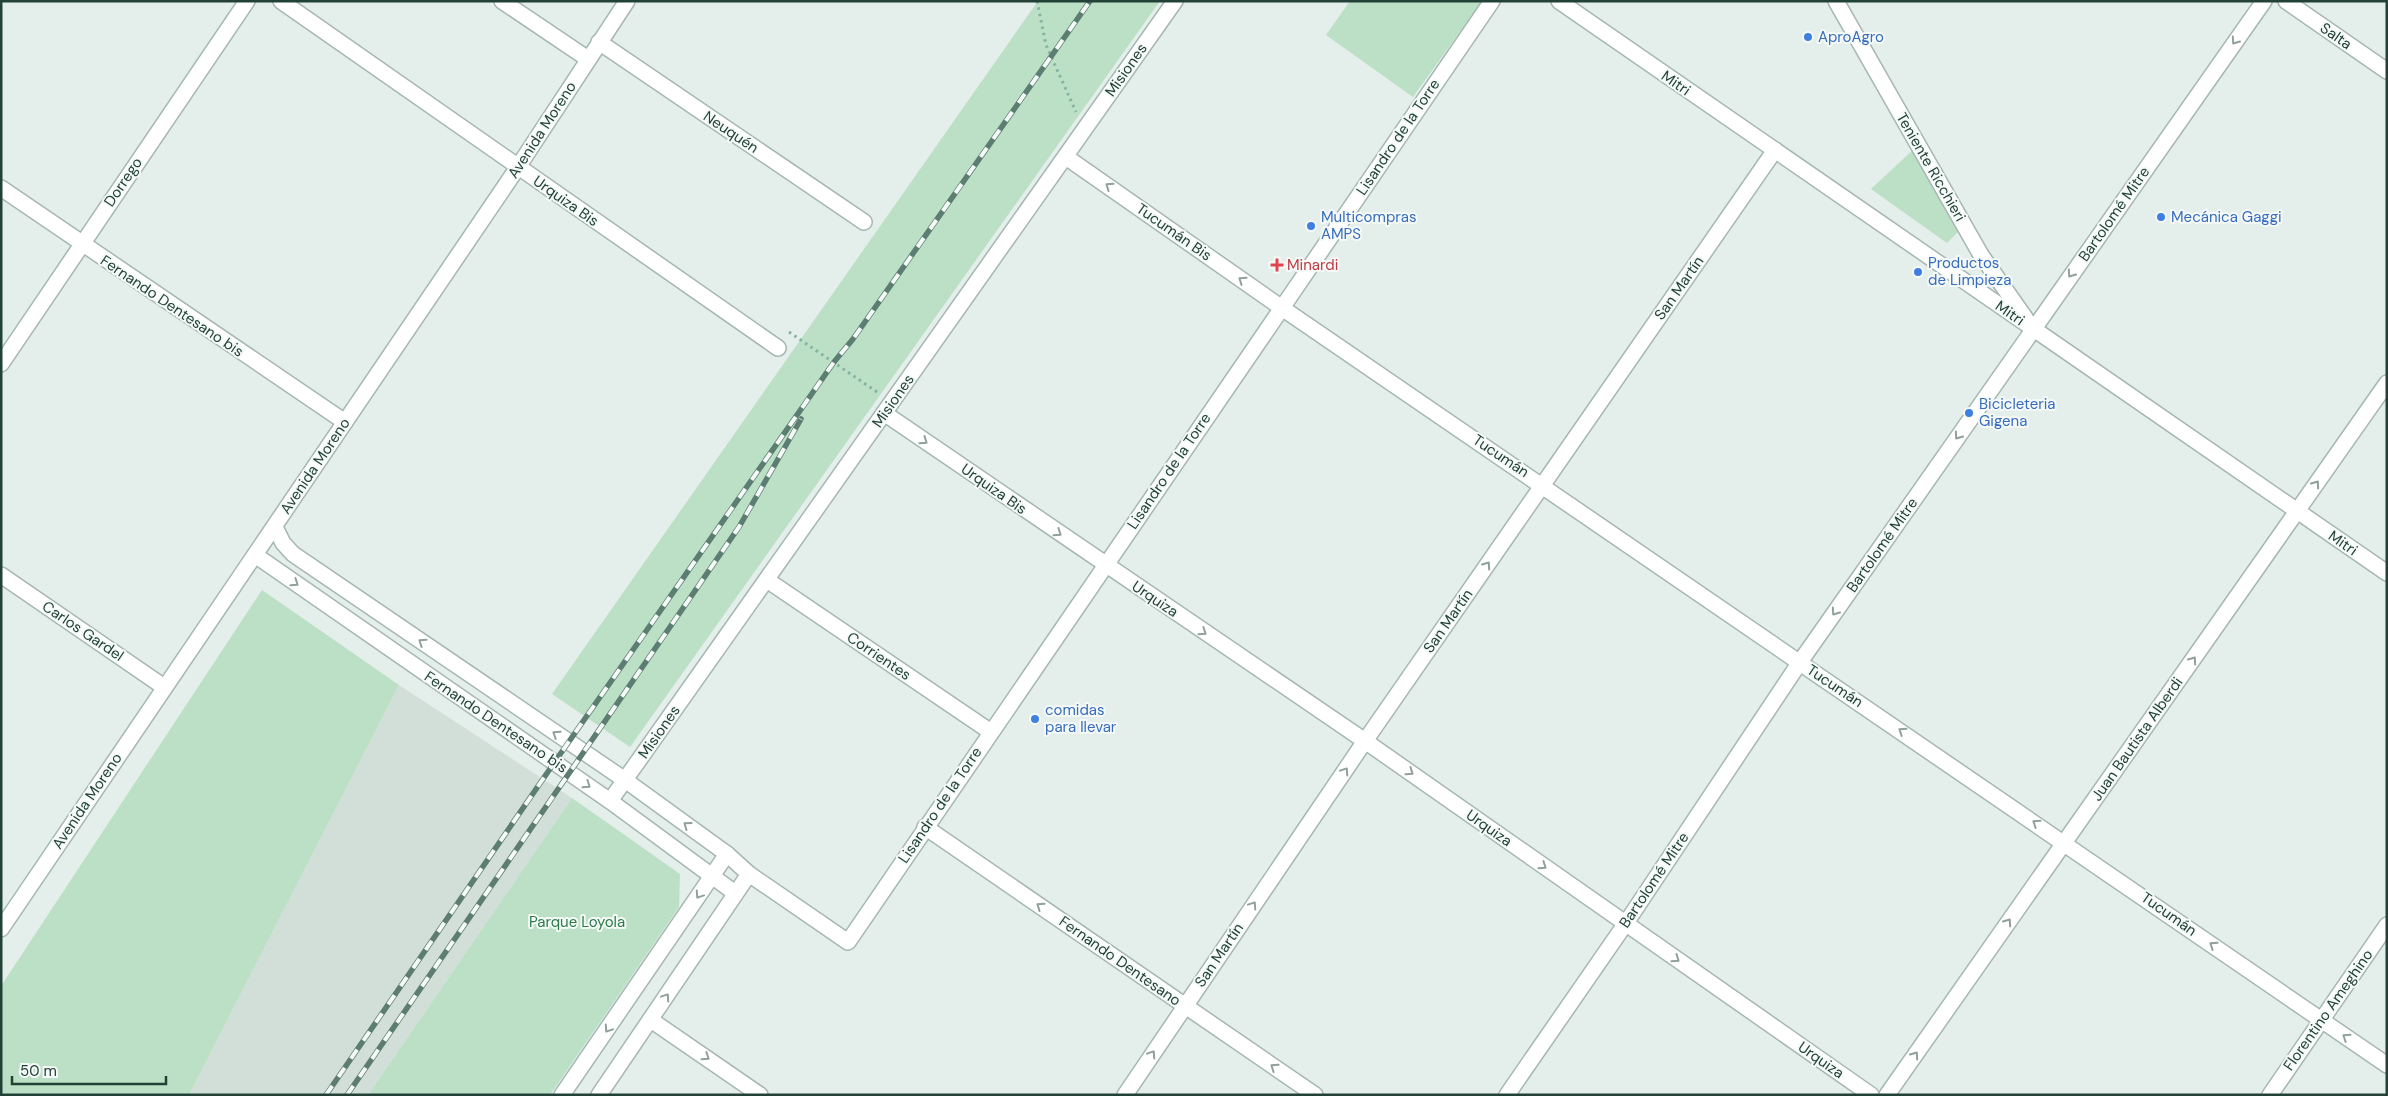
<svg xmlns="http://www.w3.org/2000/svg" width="2388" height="1096" font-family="'DM Sans',sans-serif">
	<rect width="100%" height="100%" fill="#e4eeea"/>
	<polygon fill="#d2dfd9" points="399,685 572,798 368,1095 189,1095"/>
	<g fill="#bce0c5">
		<polygon points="1038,1 1160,1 630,747 552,694"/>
		<polygon points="1350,1 1482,1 1413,97 1326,35"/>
		<polygon points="1915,148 1958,232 1947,243 1871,189"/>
		<polygon points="262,590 399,685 189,1095 1,1095 1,986"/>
		<polygon points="572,798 680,874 679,907 550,1095 368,1095"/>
	</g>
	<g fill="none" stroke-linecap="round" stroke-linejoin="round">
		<g stroke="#a6b7b1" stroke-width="18">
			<g id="minor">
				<polyline points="281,1 778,348"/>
				<polyline points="502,1 588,59"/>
				<polyline points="1559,1 2387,573"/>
				<polyline points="1836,1 1981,255 2026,319"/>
				<polyline points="2286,1 2387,71"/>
				<polyline points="599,42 864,222"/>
				<polyline points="1066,157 1282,308 2387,1065"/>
				<polyline points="1,188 345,422"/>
				<polyline points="1,364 247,1"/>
				<polyline points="884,413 1365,741 1871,1095"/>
				<polyline points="275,527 283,543 293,554 625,780 727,854 749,874 848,942 1492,1"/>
				<polyline points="255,555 610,801 735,893"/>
				<polyline points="1,575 164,687"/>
				<polyline points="767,580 991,732"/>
				<polyline points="610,801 1175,1"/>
				<polyline points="925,827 1315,1095"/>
				<polyline points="1,929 518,167 627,1"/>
				<polyline points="651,1020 760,1095"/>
				<polyline points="562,1095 727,854"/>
				<polyline points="599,1095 749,874"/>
				<polyline points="1125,1095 1365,741 1775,150"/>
				<polyline points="1507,1095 1626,923 1800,662 2264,1"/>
				<polyline points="1887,1095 2387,383"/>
				<polyline points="2270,1095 2387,925"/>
			</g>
		</g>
		<g stroke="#83b4a3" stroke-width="3" stroke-dasharray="2.5 4" stroke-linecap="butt">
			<polyline points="1037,1 1046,45 1076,112"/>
			<polyline points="789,332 877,392"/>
		</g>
		<use href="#minor" stroke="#fff" stroke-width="15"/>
		<g stroke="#5d7d73" stroke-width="5.5">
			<g id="rail">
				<polyline points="326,1095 554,763 834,362 853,339 1090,1"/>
				<polyline points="347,1095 739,527 801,419"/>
			</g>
		</g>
		<use href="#rail" stroke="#f5faf8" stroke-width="4" stroke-dasharray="11" stroke-linecap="butt"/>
	</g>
	<defs><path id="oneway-chevron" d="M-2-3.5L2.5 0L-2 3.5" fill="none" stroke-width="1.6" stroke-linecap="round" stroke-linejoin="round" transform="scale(1.25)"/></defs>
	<g stroke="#90a09c">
		<use href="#oneway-chevron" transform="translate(2235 41) rotate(125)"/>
		<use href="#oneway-chevron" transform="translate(1109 186) rotate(-145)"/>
		<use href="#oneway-chevron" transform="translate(2071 274) rotate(125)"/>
		<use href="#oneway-chevron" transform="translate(1242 280) rotate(-145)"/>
		<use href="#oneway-chevron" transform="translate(1958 436) rotate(125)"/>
		<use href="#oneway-chevron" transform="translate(924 441) rotate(35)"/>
		<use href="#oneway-chevron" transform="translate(2316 484) rotate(-55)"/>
		<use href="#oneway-chevron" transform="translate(1058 533) rotate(35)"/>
		<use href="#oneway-chevron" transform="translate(1487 565) rotate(-55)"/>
		<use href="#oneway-chevron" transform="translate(295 583) rotate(35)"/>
		<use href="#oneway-chevron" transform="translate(1835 612) rotate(125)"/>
		<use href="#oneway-chevron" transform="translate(1203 632) rotate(34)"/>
		<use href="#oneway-chevron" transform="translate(422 642) rotate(-146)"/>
		<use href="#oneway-chevron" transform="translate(2193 660) rotate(-55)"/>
		<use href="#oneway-chevron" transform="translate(1902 731) rotate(-146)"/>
		<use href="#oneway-chevron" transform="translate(556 734) rotate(-146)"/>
		<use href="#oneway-chevron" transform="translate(1345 771) rotate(-56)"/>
		<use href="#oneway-chevron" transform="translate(1410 772) rotate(35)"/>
		<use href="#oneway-chevron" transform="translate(587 785) rotate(35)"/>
		<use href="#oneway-chevron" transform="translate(2036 823) rotate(-146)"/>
		<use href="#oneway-chevron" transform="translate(687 825) rotate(-144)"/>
		<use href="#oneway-chevron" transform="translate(1543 866) rotate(35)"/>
		<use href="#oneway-chevron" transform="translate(699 895) rotate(124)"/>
		<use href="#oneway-chevron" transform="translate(1253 905) rotate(-56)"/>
		<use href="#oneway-chevron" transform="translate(1040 906) rotate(-145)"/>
		<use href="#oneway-chevron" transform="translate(2008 922) rotate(-55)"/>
		<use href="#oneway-chevron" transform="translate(2213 945) rotate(-145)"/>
		<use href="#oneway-chevron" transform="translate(1676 959) rotate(35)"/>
		<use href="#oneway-chevron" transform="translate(666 997) rotate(-56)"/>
		<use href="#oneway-chevron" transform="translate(608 1029) rotate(124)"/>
		<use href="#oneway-chevron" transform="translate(2346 1037) rotate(-146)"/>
		<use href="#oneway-chevron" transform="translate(1152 1054) rotate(-56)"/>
		<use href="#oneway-chevron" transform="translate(1915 1055) rotate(-55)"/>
		<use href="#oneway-chevron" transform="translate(706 1057) rotate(34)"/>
		<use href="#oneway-chevron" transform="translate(1274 1067) rotate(-145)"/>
	</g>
	<g fill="#3f7fe0" stroke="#f5faf8" stroke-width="2">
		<circle cx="1808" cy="37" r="5"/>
		<circle cx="2161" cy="217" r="5"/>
		<circle cx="1311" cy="226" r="5"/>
		<circle cx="1918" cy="272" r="5"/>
		<circle cx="1969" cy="413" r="5"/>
		<circle cx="1035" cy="719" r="5"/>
	</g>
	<path fill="#e0444e" stroke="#f5faf8" stroke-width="2" d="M1274.5 257.5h5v5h5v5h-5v5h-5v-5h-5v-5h5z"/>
	<g text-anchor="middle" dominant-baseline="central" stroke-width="4" stroke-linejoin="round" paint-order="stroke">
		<g font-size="15" fill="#224238" stroke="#f5faf8">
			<text transform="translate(2336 36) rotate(35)">Salta</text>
			<text transform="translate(1126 70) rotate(-55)">Misiones</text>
			<text transform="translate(1676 83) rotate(35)">Mitri</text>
			<text transform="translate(542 130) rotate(-57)">Avenida Moreno</text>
			<text transform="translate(731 132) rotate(34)">Neuquén</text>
			<text transform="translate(1398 137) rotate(-56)">Lisandro de la Torre</text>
			<text transform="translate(1931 167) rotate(60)">Teniente Ricchieri</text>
			<text transform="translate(123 182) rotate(-56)">Dorrego</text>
			<text transform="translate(566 201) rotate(35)">Urquiza Bis</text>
			<text transform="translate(2114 214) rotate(-55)">Bartolomé Mitre</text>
			<text transform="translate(1174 232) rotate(35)">Tucumán Bis</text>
			<text transform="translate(1679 288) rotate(-55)">San Martín</text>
			<text transform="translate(172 306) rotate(34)">Fernando Dentesano bis</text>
			<text transform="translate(2010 313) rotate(35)">Mitri</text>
			<text transform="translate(893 401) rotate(-55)">Misiones</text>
			<text transform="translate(1501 456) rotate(34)">Tucumán</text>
			<text transform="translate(315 466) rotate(-56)">Avenida Moreno</text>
			<text transform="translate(1169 471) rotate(-56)">Lisandro de la Torre</text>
			<text transform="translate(994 489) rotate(35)">Urquiza Bis</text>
			<text transform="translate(2343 543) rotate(35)">Mitri</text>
			<text transform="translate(1882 545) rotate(-55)">Bartolomé Mitre</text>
			<text transform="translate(1155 599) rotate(34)">Urquiza</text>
			<text transform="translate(1448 621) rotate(-55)">San Martín</text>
			<text transform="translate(83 631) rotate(34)">Carlos Gardel</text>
			<text transform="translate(879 656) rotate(34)">Corrientes</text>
			<text transform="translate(1835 686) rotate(34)">Tucumán</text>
			<text transform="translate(496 722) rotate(34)">Fernando Dentesano bis</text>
			<text transform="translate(659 732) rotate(-55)">Misiones</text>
			<text transform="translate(2137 739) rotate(-55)">Juan Bautista Alberdi</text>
			<text transform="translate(87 801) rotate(-56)">Avenida Moreno</text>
			<text transform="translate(940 805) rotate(-56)">Lisandro de la Torre</text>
			<text transform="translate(1489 828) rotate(35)">Urquiza</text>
			<text transform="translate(1654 880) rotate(-56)">Bartolomé Mitre</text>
			<text transform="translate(2169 914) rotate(35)">Tucumán</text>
			<text transform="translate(1219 955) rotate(-56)">San Martín</text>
			<text transform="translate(1120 961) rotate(35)">Fernando Dentesano</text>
			<text transform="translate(2328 1010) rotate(-55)">Florentino Ameghino</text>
			<text transform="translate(1821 1060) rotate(35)">Urquiza</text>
		</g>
		<g font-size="15" fill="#366cbe" stroke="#f5faf8" text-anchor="start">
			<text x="1818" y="37">AproAgro</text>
			<text x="1321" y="217">Multicompras<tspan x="1321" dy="17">AMPS</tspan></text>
			<text x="2171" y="217">Mecánica Gaggi</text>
			<text x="1928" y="263">Productos<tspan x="1928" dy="17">de Limpieza</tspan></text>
			<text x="1979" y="404">Bicicleteria<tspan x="1979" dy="17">Gigena</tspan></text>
			<text x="1045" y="710">comidas<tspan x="1045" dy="17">para llevar</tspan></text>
		</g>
		<g font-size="15" fill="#be3a42" stroke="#f5faf8" text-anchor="start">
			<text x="1287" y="265">Minardi</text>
		</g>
		<g font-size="15" fill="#2a7b47" stroke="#f5faf8">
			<text x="577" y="922">Parque Loyola</text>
		</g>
	</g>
	<rect width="2388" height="1096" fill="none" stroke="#224238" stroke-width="5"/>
	<path d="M12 1076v8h154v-8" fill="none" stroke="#224238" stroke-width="2.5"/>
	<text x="20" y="1076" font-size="15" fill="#224238" stroke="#f5faf8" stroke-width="4" paint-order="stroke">50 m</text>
</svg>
